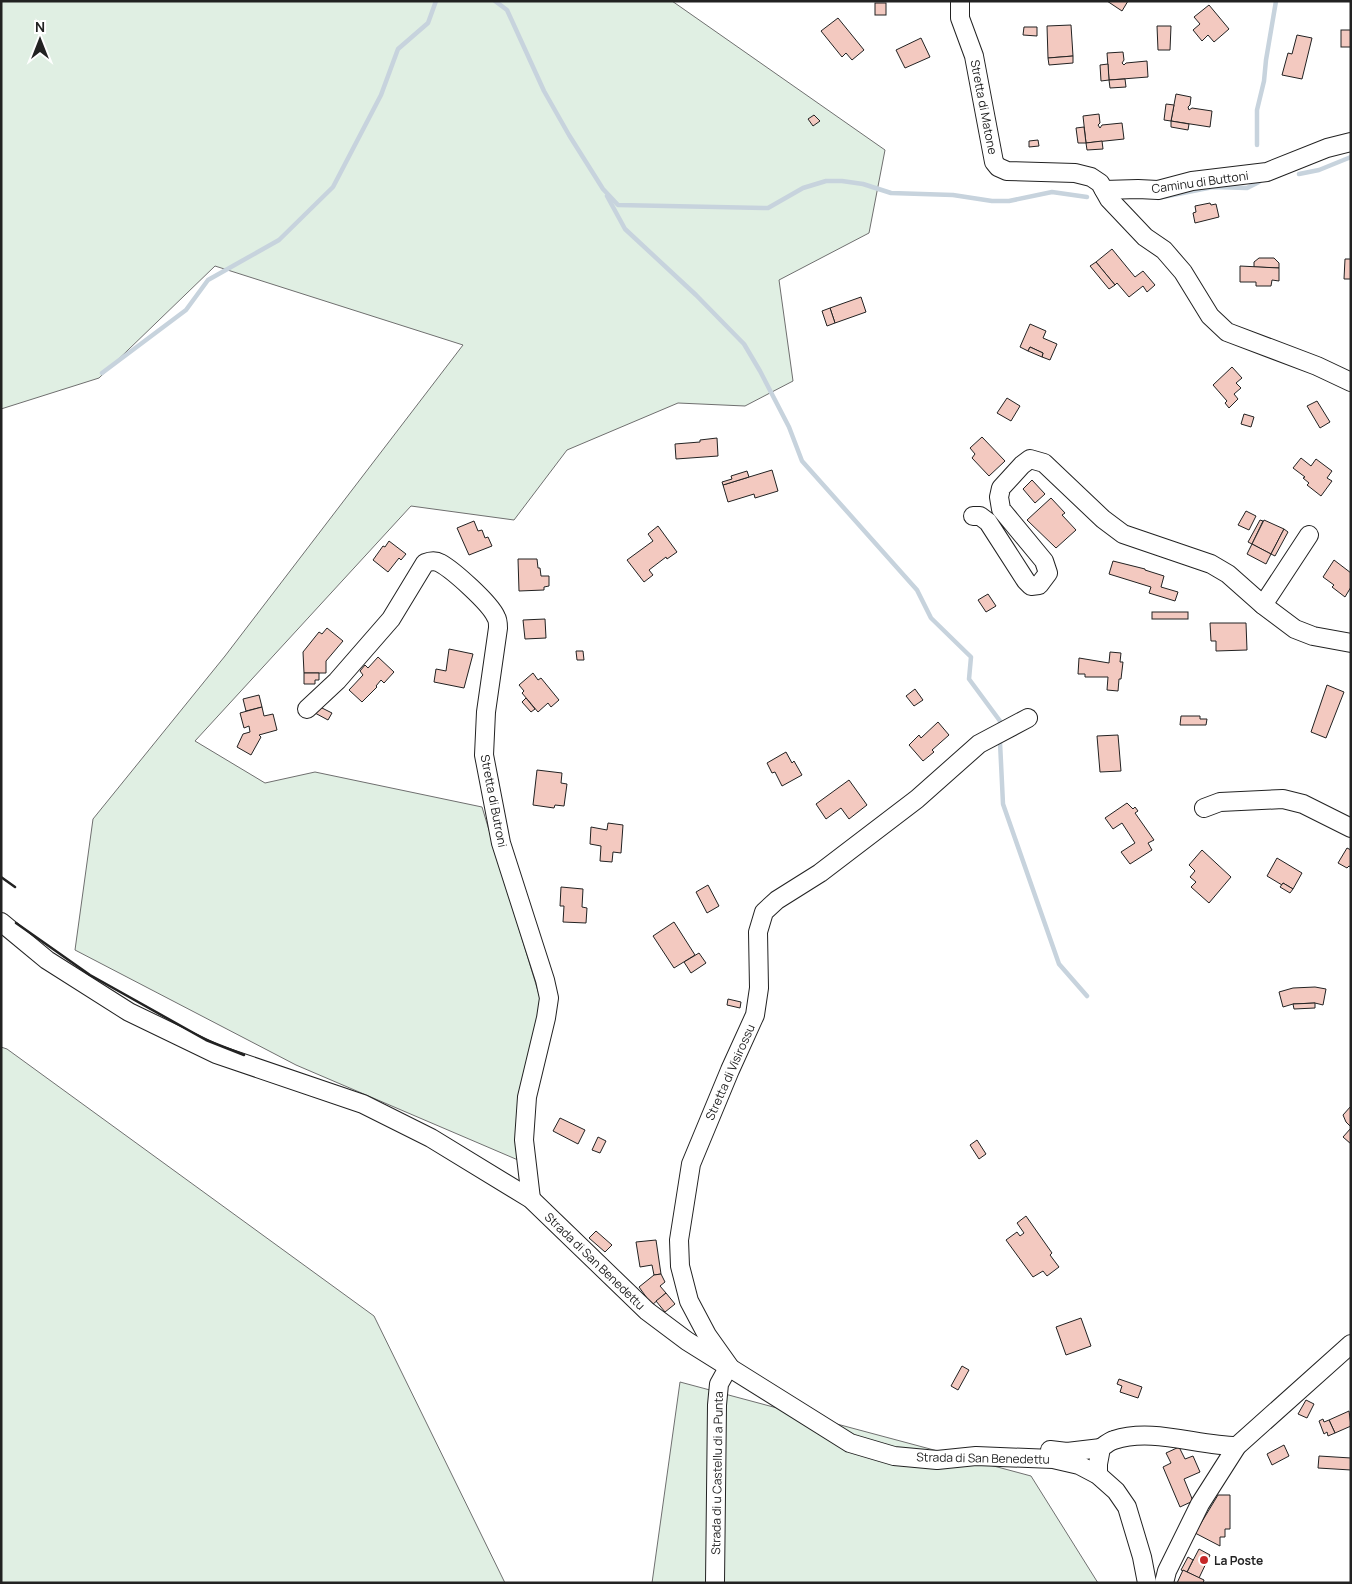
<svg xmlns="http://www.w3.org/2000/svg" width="1352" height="1584" font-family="Manrope,sans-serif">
	<rect width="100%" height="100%" fill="#fff"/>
	<g fill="#e0efe3" stroke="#6f6f6f">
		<polygon points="1,1 672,1 885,150 869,233 779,280 793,381 745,406 678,403 567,450 514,520 411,506 195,741 265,783 315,772 482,807 541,1001 518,1160 296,1065 75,950 93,819 225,656 463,345 215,266 99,378 1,409"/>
		<polygon points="1,1047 7,1049 374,1316 505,1583 1,1583"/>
		<polygon points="680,1382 1031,1476 1098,1583 652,1583"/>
	</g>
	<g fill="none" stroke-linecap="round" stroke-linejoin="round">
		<g stroke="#c7d3dd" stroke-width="4.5">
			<polyline points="495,1 507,10 544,91 569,135 603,189 618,205 768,208 803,188 826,181 842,181 863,184 891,193 953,195 992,201 1009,201 1052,192 1087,197"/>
			<polyline points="1257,145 1257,110 1264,81 1266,60 1276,1"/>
			<polyline points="1299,174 1319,170 1351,157"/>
			<polyline points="607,196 625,229 696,295 744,344 760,371 789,427 802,461 917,590 931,618 971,657 969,679 1000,721 1000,724"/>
			<polyline points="1158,198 1213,187 1247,188 1259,182"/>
			<polyline points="102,373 186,310 208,280 279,240 333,187 381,95 398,49 428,23 436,1"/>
			<polyline points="1000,742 1003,804 1059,964 1087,996"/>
		</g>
	</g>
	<g fill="#f3c9c0" stroke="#222">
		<polygon points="1107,1 1128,1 1122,11"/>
		<rect x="875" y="3" width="11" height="12"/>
		<polygon points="1209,5 1229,29 1214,42 1208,35 1202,41 1193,30 1200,24 1194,17"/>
		<polygon points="838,18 864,50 852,60 846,53 842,57 821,31"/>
		<polygon points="1071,25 1073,56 1048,58 1047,26"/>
		<polygon points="1157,26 1171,26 1170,50 1158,50"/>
		<polygon points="1024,27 1037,27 1037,36 1023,35"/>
		<rect x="1341" y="30" width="10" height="17"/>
		<polygon points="1297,35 1312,38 1302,79 1282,75 1288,53 1292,54"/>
		<polygon points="921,38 930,57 905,68 896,50"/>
		<polygon points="1123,52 1124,60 1122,63 1124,65 1126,63 1147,61 1148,77 1109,80 1107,53"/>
		<polygon points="1073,56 1073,63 1049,65 1048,58"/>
		<polygon points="1108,64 1109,80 1101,81 1100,65"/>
		<polygon points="1125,79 1126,87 1110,88 1109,80"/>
		<polygon points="1176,94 1191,97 1190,105 1188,107 1189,110 1192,108 1212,111 1210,127 1171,121"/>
		<polygon points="1166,104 1174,105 1171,121 1164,120"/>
		<polygon points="1099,114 1100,123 1098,125 1100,128 1102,125 1122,123 1124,139 1086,143 1083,116"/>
		<polygon points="814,115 820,121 813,126 808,119"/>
		<polygon points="1171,121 1189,124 1188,130 1171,127"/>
		<polygon points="1084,127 1086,143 1078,143 1076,128"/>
		<polygon points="1038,140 1039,146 1029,147 1029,141"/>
		<polygon points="1102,141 1103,149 1087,150 1086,143"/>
		<polygon points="1210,203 1211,205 1216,204 1219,217 1195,223 1193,213 1196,212 1195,206"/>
		<polygon points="1112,249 1135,277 1143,271 1155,285 1147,292 1143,286 1129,297 1117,283 1115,285 1096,262"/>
		<polygon points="1259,258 1274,258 1279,263 1279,268 1254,267 1254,262"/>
		<polygon points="1345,259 1351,259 1351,279 1344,279"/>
		<polygon points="1096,262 1115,285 1109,289 1090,266"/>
		<polygon points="1240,266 1279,268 1279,281 1272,280 1271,286 1256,286 1256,282 1240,282"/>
		<polygon points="861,297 866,312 835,323 830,308"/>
		<polygon points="830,308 835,323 827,326 822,311"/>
		<polygon points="1030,324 1046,331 1043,338 1057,344 1050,360 1042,357 1043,353 1030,347 1028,351 1020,347"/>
		<polygon points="1030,347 1043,353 1042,357 1028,351"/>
		<polygon points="1232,367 1242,378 1236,383 1241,388 1234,394 1238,399 1229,408 1225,403 1227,401 1213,385"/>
		<polygon points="1007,398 1020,406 1011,421 997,413"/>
		<polygon points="1317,401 1330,422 1320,428 1307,406"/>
		<polygon points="1244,414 1254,417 1251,427 1241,424"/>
		<polygon points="982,437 1005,461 989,476 972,458 975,454 970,448"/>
		<polygon points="717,438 718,456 676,459 675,444 700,442 700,440"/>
		<polygon points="1301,458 1311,466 1316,459 1332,471 1327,478 1332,481 1321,496 1307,485 1309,483 1303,478 1305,477 1293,468"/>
		<polygon points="772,470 778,491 755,498 754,494 728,502 723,485"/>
		<polygon points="747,471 749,477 723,485 722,482 732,479 731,476"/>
		<polygon points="1032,480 1045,494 1035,503 1023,489"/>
		<polygon points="1051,498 1065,513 1062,515 1076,530 1056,548 1027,520"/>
		<polygon points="1246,511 1256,516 1249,530 1238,525"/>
		<polygon points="1260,520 1263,521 1252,544 1248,542"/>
		<polygon points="1264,520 1284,529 1271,554 1252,544"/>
		<polygon points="474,521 478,531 482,530 485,538 488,537 492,546 469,555 457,528"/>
		<polygon points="658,526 677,552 667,559 666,557 649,570 653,575 644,582 627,560 653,541 648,534"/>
		<polygon points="1284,529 1288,532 1275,556 1271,554"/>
		<polygon points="389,541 406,554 401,560 399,558 388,572 373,560 383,546 385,547"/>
		<polygon points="1252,544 1271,554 1266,564 1247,554"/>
		<polygon points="518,559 537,559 538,568 540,568 541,576 549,576 549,586 544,587 544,590 519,591"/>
		<polygon points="1334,560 1351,573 1351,587 1345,597 1332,587 1334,585 1323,577"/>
		<polygon points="1113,561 1145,569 1145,570 1164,576 1161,587 1178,592 1175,601 1149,593 1151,587 1109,574"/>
		<polygon points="988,594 996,606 986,612 978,600"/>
		<rect x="1152" y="612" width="36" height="7"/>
		<polygon points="545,619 546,638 525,639 523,620"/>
		<polygon points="1210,623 1246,623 1247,650 1216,651 1216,641 1211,641"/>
		<polygon points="327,628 343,641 326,661 326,673 304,673 303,652 319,632 322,634"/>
		<polygon points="449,649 473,654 464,688 434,682 436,669 446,671"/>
		<polygon points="576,651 583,651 584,660 577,660"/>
		<polygon points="1110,652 1121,653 1120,662 1123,662 1121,679 1119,679 1118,691 1107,690 1108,677 1085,677 1085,674 1078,674 1079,658 1109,663"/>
		<polygon points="378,657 394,672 384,683 381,680 376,686 377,687 362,702 349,690 363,675 360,671 365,665 368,668"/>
		<polygon points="304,673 319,673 319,680 315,680 315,684 304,684"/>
		<polygon points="533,673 538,680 541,678 559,700 551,707 548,703 538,712 522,693 524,691 519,685"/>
		<polygon points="1327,685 1344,692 1326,738 1311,732"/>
		<polygon points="915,689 923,700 914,706 906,696"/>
		<polygon points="259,695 262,707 246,711 243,699"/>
		<polygon points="526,698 535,709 531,712 522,702"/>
		<polygon points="318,706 332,713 328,720 315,713"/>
		<polygon points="262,707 264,716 273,714 277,730 259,735 261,737 251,755 237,747 243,734 250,732 249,726 244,728 240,713"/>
		<polygon points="1181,716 1200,716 1200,719 1207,719 1206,725 1180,725"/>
		<polygon points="938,722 949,735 932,750 934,752 923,761 909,745 919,735 921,738"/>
		<polygon points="1118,735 1121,771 1100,772 1097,736"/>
		<polygon points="786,752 792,763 794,761 802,775 782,786 775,772 772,773 767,763"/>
		<polygon points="537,770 562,773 561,783 567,784 564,806 555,805 554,808 533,805"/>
		<polygon points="849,780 867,805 849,819 841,808 826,819 816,804"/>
		<polygon points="1127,803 1133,809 1135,807 1138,811 1135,813 1154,840 1148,843 1152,850 1130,864 1121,852 1135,843 1122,823 1113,829 1105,818"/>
		<polygon points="608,823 623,825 621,853 613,852 612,862 600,861 601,846 590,844 591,827 607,830"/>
		<polygon points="1347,848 1351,850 1351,867 1349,866 1347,868 1338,863"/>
		<polygon points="1202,850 1231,877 1209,903 1191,887 1196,882 1190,877 1195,871 1189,865"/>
		<polygon points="1277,858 1302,873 1293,889 1283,883 1282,885 1267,876"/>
		<polygon points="1283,883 1293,889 1290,893 1280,887"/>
		<polygon points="708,885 719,906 707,913 696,892"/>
		<polygon points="561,887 583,889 582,907 587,908 586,923 563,922 564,906 560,906"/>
		<polygon points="674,922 695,955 674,968 653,936"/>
		<polygon points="699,953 706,963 691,973 684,962"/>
		<polygon points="1315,987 1326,989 1323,1005 1315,1003 1293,1004 1283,1007 1279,992 1293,988"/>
		<polygon points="728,999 741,1002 740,1008 727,1005"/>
		<polygon points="1315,1003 1315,1008 1294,1009 1293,1004"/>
		<polygon points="1351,1106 1351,1127 1346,1122 1343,1115"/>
		<polygon points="560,1118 585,1130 578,1144 553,1131"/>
		<polygon points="1351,1128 1351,1144 1343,1137"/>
		<polygon points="598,1137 606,1141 600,1153 592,1150"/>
		<polygon points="977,1140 986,1154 979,1159 970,1145"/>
		<polygon points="1026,1216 1052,1253 1050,1255 1059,1267 1047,1276 1043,1271 1033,1277 1006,1240 1017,1232 1020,1236 1024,1233 1017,1223"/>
		<polygon points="596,1231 612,1245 605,1252 589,1238"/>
		<polygon points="656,1240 661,1274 654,1275 652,1265 640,1267 636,1242"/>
		<polygon points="661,1274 665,1282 660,1286 666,1293 652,1305 639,1287 654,1275"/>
		<polygon points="666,1293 675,1304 665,1312 656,1301"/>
		<polygon points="1081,1318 1091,1346 1066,1355 1056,1327"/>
		<polygon points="962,1366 969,1370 958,1390 951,1386"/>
		<polygon points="1119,1379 1142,1387 1138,1398 1120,1392 1122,1386 1117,1384"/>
		<polygon points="1306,1400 1314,1404 1307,1418 1298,1414"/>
		<polygon points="1349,1411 1351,1426 1335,1433 1329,1420"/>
		<polygon points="1323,1419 1324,1422 1329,1420 1335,1433 1328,1436 1327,1432 1324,1434 1319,1421"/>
		<polygon points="1284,1445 1289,1456 1272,1465 1267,1454"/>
		<polygon points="1179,1447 1185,1459 1193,1456 1200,1472 1184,1479 1193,1501 1180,1507 1163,1467 1171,1463 1166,1453"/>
		<polygon points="1319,1456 1351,1458 1351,1470 1318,1468"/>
		<polygon points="1218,1495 1230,1495 1230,1529 1225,1529 1225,1537 1220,1537 1220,1546 1195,1533"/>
		<polygon points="1199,1549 1210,1555 1199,1578 1187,1572"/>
		<polygon points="1188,1557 1193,1560 1187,1572 1181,1570"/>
		<polygon points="1183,1570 1204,1580 1203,1583 1177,1583"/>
	</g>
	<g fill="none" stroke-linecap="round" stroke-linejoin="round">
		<g stroke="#222" stroke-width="20">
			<g id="minor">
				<polyline points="960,1 960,18 974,56 994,162 998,167 1007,171 1075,173 1091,177 1100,183 1109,199 1145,237 1164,250 1183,272 1210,316 1227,332 1317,366 1351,382"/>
				<polyline points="1104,190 1138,189 1158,190 1192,181 1267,172 1327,148 1351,142"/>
				<polyline points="973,516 980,516 988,522 1026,581 1031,586 1039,585 1048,573 1044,561 1001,509 999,497 1001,488 1022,465 1030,459 1044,463 1103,519 1123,534 1211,564 1228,574 1263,605 1295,629 1313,636 1351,643"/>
				<polyline points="1263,605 1309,535"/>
				<path d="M 307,709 L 337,681 L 391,619 L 425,563 C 430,561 435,560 440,563 C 453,570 490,603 496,617 C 498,620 498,624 498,628 L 486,712 L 484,755 L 501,843 L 545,980 L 549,998 L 546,1018 L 527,1097 L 524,1140 L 531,1199"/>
				<polyline points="1204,808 1220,802 1283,799 1303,804 1351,828"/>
				<polyline points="1,922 47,960 129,1012 216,1054 363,1104 431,1138 531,1199 647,1311 687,1341 850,1443 894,1456 937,1460 976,1456 1053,1459 1079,1465 1098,1475 1116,1491 1127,1507 1142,1557 1147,1583"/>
				<polyline points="1050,1450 1067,1452 1101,1448"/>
				<path d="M 1098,1475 L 1098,1464 L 1101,1448 C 1105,1445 1110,1441 1114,1440 C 1152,1427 1198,1446 1237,1446"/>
				<polyline points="715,1583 717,1405 719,1384 729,1366 707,1335 689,1301 680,1266 679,1240 691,1164 730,1070 755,1015 759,988 758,932 764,912 777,900 820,873 917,799 979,744 1028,718"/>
				<polyline points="1164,1583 1167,1571 1200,1504 1237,1446 1351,1344"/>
			</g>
		</g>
		<use href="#minor" stroke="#fff" stroke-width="18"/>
		<g stroke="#222" stroke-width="2.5">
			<polyline points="1,877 15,887"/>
			<polyline points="16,923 90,975 206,1040 244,1055"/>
		</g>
	</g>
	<circle fill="#c62828" stroke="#fff" stroke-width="2" cx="1204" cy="1560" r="5"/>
	<g text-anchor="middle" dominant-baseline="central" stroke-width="4" stroke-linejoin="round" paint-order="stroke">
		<g font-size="12" fill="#222" stroke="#fff">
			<text transform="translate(984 107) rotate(79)">Stretta di Matone</text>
			<text transform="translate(1200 182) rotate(-8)">Caminu di Buttoni</text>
			<text transform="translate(494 801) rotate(79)">Stretta di Butroni</text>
			<text transform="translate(730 1072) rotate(-66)">Stretta di Visirossu</text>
			<text transform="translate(595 1261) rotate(44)">Strada di San Benedettu</text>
			<text transform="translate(983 1458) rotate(1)">Strada di San Benedettu</text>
			<text transform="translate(717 1473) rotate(-89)">Strada di u Castellu di a Punta</text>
		</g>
		<g font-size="12" font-weight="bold" fill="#222" stroke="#fff" text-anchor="start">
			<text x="1214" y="1560">La Poste</text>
		</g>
	</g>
	<rect width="1352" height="1584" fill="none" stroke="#222222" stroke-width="5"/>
	<g transform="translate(40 40)" stroke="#ffffff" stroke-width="4" paint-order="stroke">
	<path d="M0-4L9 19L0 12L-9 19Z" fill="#222222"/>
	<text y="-8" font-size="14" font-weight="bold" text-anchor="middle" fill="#222222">N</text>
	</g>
</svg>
